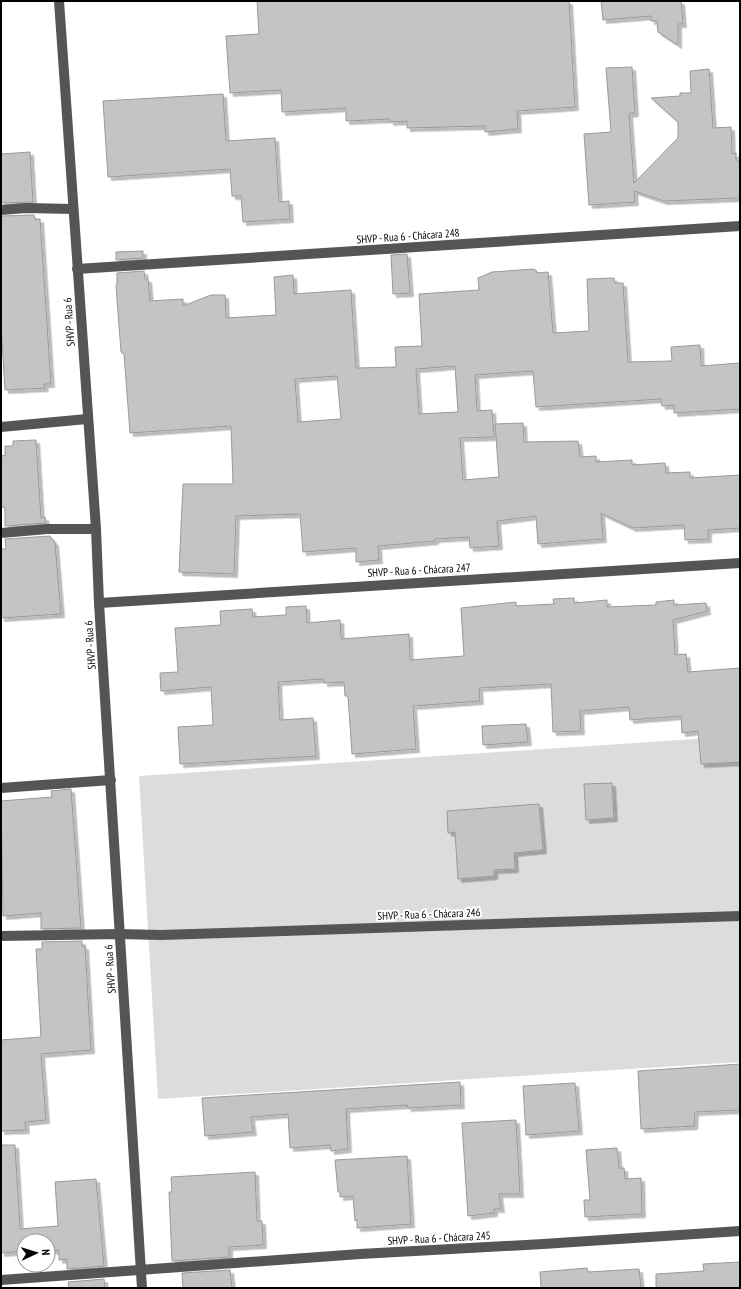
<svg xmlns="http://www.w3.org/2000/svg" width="741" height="1289" font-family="'PT Sans Narrow',sans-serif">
	<defs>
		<filter id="shadow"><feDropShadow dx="3.5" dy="3.5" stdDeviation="0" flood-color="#0004"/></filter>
	</defs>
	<rect width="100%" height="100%" fill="#fff"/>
	<polygon fill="#dcdcdc" points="740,736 740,1062 158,1099 139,776"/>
	<g fill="#c4c4c4" stroke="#999" fill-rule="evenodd" filter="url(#shadow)">
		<polygon points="257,1 569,1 575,107 517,111 518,129 485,132 485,126 407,128 407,121 390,122 390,119 346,121 346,108 282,112 281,90 230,93 226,36 259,34"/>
		<polygon points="601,1 681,1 683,24 678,24 678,45 658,32 657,21 651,21 651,16 603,20"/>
		<polygon points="632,67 635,113 629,114 634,183 678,138 678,122 651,98 680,96 680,93 691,93 690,71 709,69 713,128 731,127 732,154 736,153 736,160 740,163 740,198 664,201 634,191 635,202 589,205 584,134 611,132 606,68"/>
		<polygon points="223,94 226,141 275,138 279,202 289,201 290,219 243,222 241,196 232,196 230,169 108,177 103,101"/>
		<polygon points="30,152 33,202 1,203 1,154"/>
		<polygon points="34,215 35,220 40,219 51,384 44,384 45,388 5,390 1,325 1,216"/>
		<polygon points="143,251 143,258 116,260 116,252"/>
		<polygon points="407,254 410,293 393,294 391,255"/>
		<path d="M 534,269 L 534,270 L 536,270 L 537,273 L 548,272 L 553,333 L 589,331 L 587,279 L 614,278 L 615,283 L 623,283 L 628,362 L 672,361 L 671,347 L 700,345 L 701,366 L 740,363 L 740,409 L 674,413 L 674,405 L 662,406 L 661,399 L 536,407 L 533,371 L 475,375 L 477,411 L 492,410 L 494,437 L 460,438 L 463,480 L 499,477 L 495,424 L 523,423 L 524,442 L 578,441 L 580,457 L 596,456 L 596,462 L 632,460 L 632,465 L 665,463 L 666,473 L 690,472 L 690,478 L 740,475 L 740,528 L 708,530 L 708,539 L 685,540 L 684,525 L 633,528 L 601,513 L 603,539 L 538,544 L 536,516 L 497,521 L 499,546 L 470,548 L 469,537 L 435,539 L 435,541 L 378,546 L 379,560 L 356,562 L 356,548 L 303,552 L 300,514 L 236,516 L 234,574 L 179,572 L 183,484 L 233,484 L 231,426 L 130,433 L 124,354 L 121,352 L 116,286 L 117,284 L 117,273 L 144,271 L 145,279 L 148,279 L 150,301 L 183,299 L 183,306 L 211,295 L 225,295 L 226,318 L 276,315 L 274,277 L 293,275 L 294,294 L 351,290 L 356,368 L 358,368 L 396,367 L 395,347 L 422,346 L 419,294 L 479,290 L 478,278 L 492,272 ZM 455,366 L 458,412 L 419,414 L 416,369 ZM 337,376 L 341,419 L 298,422 L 295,379 Z"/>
		<polygon points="36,440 41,518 45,517 46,523 5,526 5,507 1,507 1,455 5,456 5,446 13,446 13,441"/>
		<polygon points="50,536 55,543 61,614 1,618 1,549 6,549 5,539"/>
		<polygon points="574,598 574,603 607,600 607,607 656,605 656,602 674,600 674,605 706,603 707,611 673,620 675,655 686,654 688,672 740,668 740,762 701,764 698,731 682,733 681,716 630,720 629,707 580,711 581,731 553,732 551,684 479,688 480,701 413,706 416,749 352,754 348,696 345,696 344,682 324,683 324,679 278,682 280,720 313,718 316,756 180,764 178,727 213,725 211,687 161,691 160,673 178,672 175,628 221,625 220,611 252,609 253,617 286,615 286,607 306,606 307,623 340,620 341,639 409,634 410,660 464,656 461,608 516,602 516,606 554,604 553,599"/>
		<polygon points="526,724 528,742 483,745 482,726"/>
		<polygon points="612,783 614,818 586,820 584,784"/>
		<polygon points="71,789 81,928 41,929 41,913 3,916 1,801 52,797 51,791"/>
		<polygon points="539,804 543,850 514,853 515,869 494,870 494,876 458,879 455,832 448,833 447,811"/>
		<polygon points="82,941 82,946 85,946 91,1050 41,1054 46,1120 25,1122 26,1130 1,1131 1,1040 41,1037 36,949 42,949 42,942"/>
		<polygon points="740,1064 740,1110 695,1112 694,1126 641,1129 638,1071"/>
		<polygon points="460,1082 461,1105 408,1108 407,1105 346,1109 348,1149 331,1151 330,1145 290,1148 288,1114 251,1117 253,1132 205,1136 202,1098"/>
		<polygon points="575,1083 579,1131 526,1135 523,1086"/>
		<polygon points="516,1120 520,1194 499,1194 501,1209 494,1209 494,1213 468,1216 462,1123"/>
		<polygon points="1,1145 15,1145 20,1229 58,1226 55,1182 96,1179 104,1266 67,1269 67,1259 59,1260 59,1250 48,1251 48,1241 24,1241 24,1251 1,1253"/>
		<polygon points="617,1148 619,1168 624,1168 625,1179 641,1178 642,1214 585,1217 584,1200 590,1200 586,1150"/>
		<polygon points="407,1156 411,1224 357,1228 357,1220 355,1221 353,1196 340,1197 340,1192 338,1192 335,1160"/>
		<polygon points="255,1172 257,1221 262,1221 263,1245 229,1247 229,1257 172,1261 169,1192 172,1192 171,1177"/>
		<polygon points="740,1262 740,1288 656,1288 656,1274 704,1271 703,1264"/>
		<polygon points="587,1268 588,1272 639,1269 641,1288 541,1288 540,1272"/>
		<polygon points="230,1270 232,1288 183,1288 182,1273"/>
		<polygon points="104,1279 105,1288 69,1288 68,1282"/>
	</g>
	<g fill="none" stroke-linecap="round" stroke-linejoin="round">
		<g stroke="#555" stroke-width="10">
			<polyline points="59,1 96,529 99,603 142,1288"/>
			<polyline points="1,210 26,208 73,209"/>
			<polyline points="77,269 740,226"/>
			<polyline points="1,427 87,419"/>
			<polyline points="1,533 47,529 96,529"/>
			<polyline points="99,603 740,563"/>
			<polyline points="1,788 111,780"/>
			<polyline points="1,936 119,934 161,935 740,916"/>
			<polyline points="1,1280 360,1254 543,1244 740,1231"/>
		</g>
	</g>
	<g text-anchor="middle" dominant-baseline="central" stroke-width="4" stroke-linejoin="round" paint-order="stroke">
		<g font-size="11" fill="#000" stroke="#fff">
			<text transform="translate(408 236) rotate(-4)">SHVP - Rua 6 - Chácara 248</text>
			<text transform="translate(69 322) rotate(-94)">SHVP - Rua 6</text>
			<text transform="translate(419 570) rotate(-3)">SHVP - Rua 6 - Chácara 247</text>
			<text transform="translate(90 645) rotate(-94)">SHVP - Rua 6</text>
			<text transform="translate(429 914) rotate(-2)">SHVP - Rua 6 - Chácara 246</text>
			<text transform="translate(110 969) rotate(-94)">SHVP - Rua 6</text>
			<text transform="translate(439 1238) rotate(-3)">SHVP - Rua 6 - Chácara 245</text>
		</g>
	</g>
	<rect width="741" height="1289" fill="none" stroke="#000000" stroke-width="4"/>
	<g transform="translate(36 1253) rotate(86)"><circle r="19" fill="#ffffff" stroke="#999999"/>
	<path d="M0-3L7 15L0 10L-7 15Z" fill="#000000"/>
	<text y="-6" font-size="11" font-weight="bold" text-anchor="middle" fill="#000000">N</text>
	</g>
</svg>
